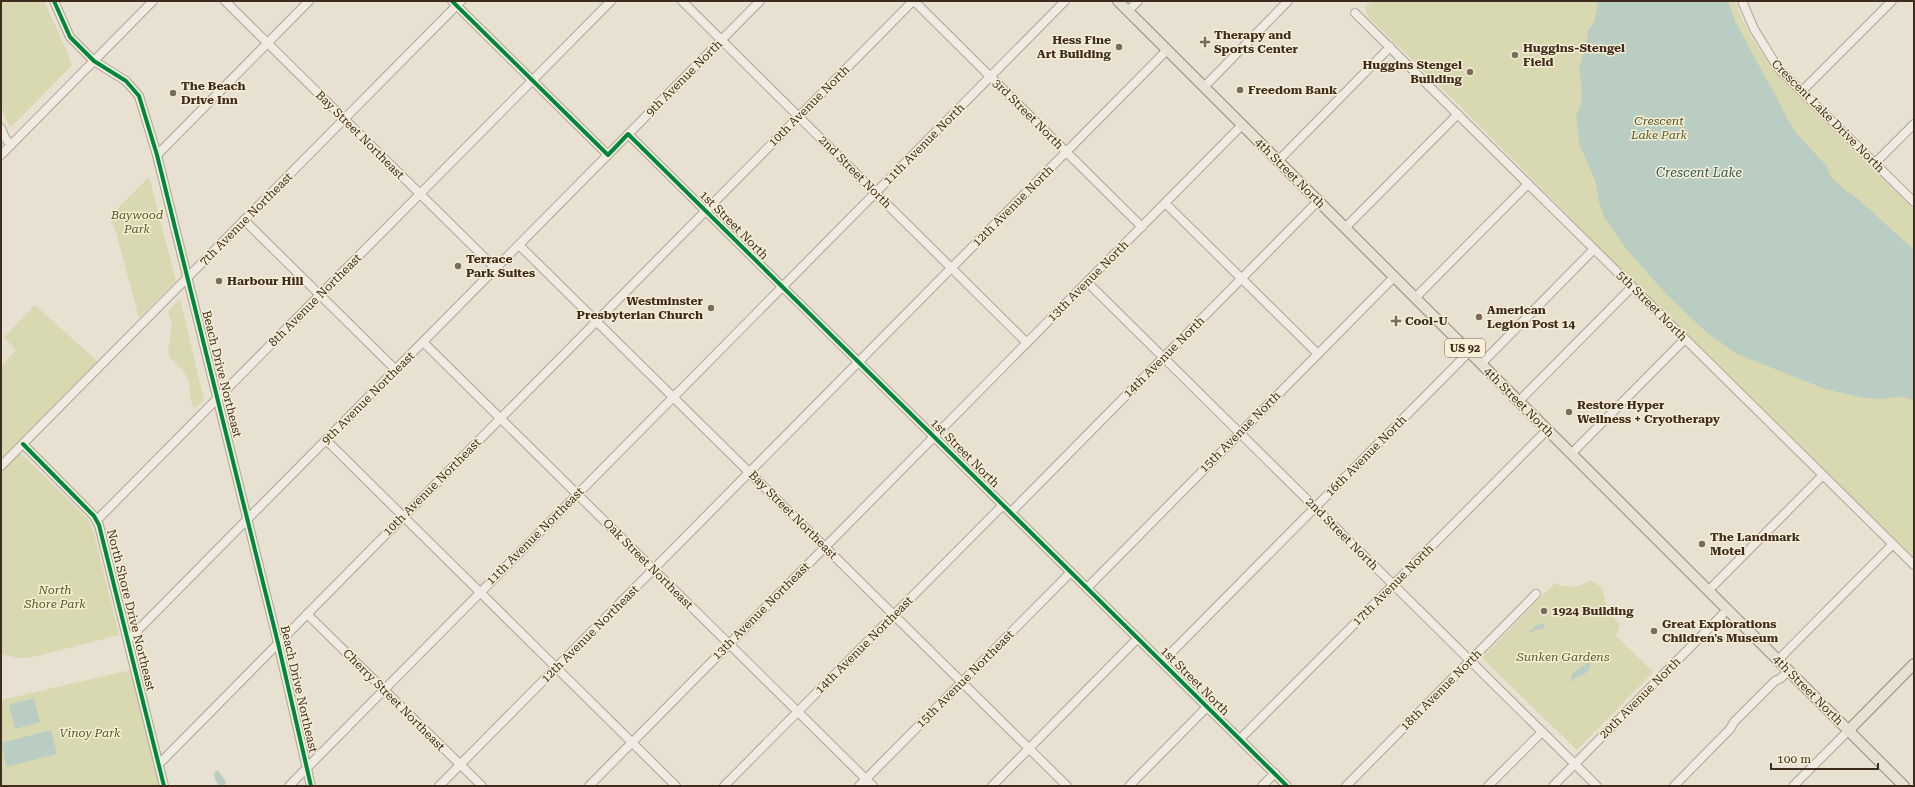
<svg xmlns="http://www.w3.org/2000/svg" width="1915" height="787" font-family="'Roboto Serif',serif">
	<rect width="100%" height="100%" fill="#e8e0d0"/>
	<g fill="#d8d8b1">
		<path d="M 1,1 L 44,1 C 48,11 72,61 72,65 L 10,128 L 1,106 Z"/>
		<path d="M 1372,1 L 1735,1 C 1744,29 1760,51 1777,74 L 1914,210 L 1914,559 L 1689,338 L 1460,106 L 1368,17 L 1365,7 Z"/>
		<polygon points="149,177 176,281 139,318 116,232 109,217"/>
		<polygon points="180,299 204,400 194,409 190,397 189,381 184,372 170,358 168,352 172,325 168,311"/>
		<polygon points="35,305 98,362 1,460 1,366 16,350 4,337"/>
		<polygon points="20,454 27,459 88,519 94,533 119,635 29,658 18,658 1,654 1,471 17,455"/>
		<path d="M 1591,580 L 1602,588 L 1608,611 L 1620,625 L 1616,636 L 1653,672 L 1577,750 L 1482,658 L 1555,583 C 1568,589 1578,588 1591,580 Z"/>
		<polygon points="131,670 159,786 1,786 1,700"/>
	</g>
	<g fill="#bacdc2">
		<polygon points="1597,1 1728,1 1736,23 1795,132 1826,165 1831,177 1845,190 1857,198 1914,250 1914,401 1908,398 1899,397 1881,399 1864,398 1825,389 1737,354 1706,332 1667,295 1624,246 1605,218 1599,203 1596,183 1580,146 1576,115 1581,104 1582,91 1579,68 1586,45 1588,31 1594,22 1597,9"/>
		<polygon points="1538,624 1544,624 1545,628 1529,632"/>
		<path d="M 1588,662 L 1591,665 C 1589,672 1581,677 1574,678 L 1575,681 L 1573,682 L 1571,678 L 1573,673 Z"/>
		<polygon points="34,698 40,722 15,729 9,705"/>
		<polygon points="51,730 57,754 6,767 1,743"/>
		<polygon points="218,770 226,782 224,786 219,786 215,779 214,773"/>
	</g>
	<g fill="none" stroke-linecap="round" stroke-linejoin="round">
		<g stroke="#ada598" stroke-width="10">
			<g id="minor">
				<polyline points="54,1 70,37 94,61 126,81 139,96 157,155 278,643 311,786"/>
				<polyline points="225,1 496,269"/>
				<polyline points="452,1 608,155"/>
				<polyline points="682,1 1027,343"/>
				<polyline points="914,1 1142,227"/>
				<polyline points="1742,1 1754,29 1778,68 1914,202"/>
				<polyline points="1128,11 1138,1"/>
				<polyline points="1355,13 1914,565"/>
				<polyline points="1204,87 1288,1"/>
				<polyline points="1802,91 1892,1"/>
				<polyline points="1,128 5,138 11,145"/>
				<polyline points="628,134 1287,786"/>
				<polyline points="1,155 153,1"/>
				<polyline points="157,155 309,1"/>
				<polyline points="1278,161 1390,47"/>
				<polyline points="1875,163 1914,124"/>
				<polyline points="1165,203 1318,354"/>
				<polyline points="244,220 396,370"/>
				<polyline points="1345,228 1458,114"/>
				<polyline points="519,245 1067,786"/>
				<polyline points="1087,282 1597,786"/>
				<polyline points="1415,298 1528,184"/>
				<polyline points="423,342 873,786"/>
				<polyline points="1481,364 1594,249"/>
				<polyline points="1519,401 1632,287"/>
				<polyline points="326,440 676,786"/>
				<polyline points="23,444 94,516 99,525 164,786"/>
				<polyline points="1571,454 1685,339"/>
				<polyline points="1,466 461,1"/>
				<polyline points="1011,512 1318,201"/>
				<polyline points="97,520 611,1"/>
				<polyline points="1087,588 1394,277"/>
				<polyline points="1708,591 1823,475"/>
				<polyline points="307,614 482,786"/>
				<polyline points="128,640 760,1"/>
				<polyline points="1778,660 1893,544"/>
				<polyline points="1162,662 1469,352"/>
				<polyline points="1240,739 1547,430"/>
				<polyline points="159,764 913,1"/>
				<polyline points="289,786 1065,1"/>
				<polyline points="439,786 1167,50"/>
				<polyline points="589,786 1242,125"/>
				<polyline points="724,786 1003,505"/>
				<polyline points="859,786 1071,572"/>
				<polyline points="992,786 1138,638"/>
				<polyline points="1129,786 1207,707"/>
				<polyline points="1262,786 1275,773"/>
				<polyline points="1346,786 1536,594"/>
				<polyline points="1488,786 1542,732"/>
				<polyline points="1553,786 1727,610"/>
				<polyline points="1674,786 1730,729 1734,722 1775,681 1781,678 1788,671"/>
				<polyline points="1793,786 1848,731"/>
			</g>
		</g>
		<g stroke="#938a7f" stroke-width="12">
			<g id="major">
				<polyline points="1118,1 1904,786"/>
				<polyline points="1848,731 1914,664"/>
			</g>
		</g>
		<use href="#minor" stroke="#efebe2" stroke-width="8"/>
		<use href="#major" stroke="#e7e1d3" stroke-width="10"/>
		<g stroke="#f8eed6" stroke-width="6">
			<g id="cycleway">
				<polyline points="54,1 70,37 94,61 126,81 139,96 157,155 278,643 311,786"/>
				<polyline points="452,1 608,155 628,134 1287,786"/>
				<polyline points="23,444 94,516 99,525 164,786"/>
			</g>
		</g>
		<use href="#cycleway" stroke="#00873e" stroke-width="4"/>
	</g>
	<g fill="#7a6c5c" stroke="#f8eed6" stroke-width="1.5">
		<path d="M1203 36h4v4h4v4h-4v4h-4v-4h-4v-4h4z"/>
		<circle cx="1119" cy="47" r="4"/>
		<circle cx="1515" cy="55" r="4"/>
		<circle cx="1470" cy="72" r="4"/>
		<circle cx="1240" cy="90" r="4"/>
		<circle cx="173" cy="93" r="4"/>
		<circle cx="458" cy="266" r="4"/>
		<circle cx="219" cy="281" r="4"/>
		<circle cx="711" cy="308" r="4"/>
		<circle cx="1479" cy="317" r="4"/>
		<path d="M1394 315h4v4h4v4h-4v4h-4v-4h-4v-4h4z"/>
		<circle cx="1569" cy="412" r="4"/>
		<circle cx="1702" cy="544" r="4"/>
		<circle cx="1544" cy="611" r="4"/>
		<circle cx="1654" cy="631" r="4"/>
	</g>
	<g text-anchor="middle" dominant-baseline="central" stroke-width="3" stroke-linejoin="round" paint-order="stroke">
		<rect fill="#f8eed6" stroke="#766755" stroke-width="1" x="1445" y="339" width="40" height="18" rx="3"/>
		<g font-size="11" font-weight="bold" fill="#3e2d1e">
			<text x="1465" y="348">US 92</text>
		</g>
		<g font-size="12" font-weight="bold" fill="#3e2d1e" stroke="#f8eed6" text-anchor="start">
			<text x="1214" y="35">Therapy and<tspan x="1214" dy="14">Sports Center</tspan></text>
			<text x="1111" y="40" text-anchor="end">Hess Fine<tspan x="1111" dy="14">Art Building</tspan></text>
			<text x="1523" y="48">Huggins-Stengel<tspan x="1523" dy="14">Field</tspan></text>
			<text x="1462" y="65" text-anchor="end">Huggins Stengel<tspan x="1462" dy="14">Building</tspan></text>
			<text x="181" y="86">The Beach<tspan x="181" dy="14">Drive Inn</tspan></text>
			<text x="1248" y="90">Freedom Bank</text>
			<text x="466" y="259">Terrace<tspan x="466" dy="14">Park Suites</tspan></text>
			<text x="227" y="281">Harbour Hill</text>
			<text x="703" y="301" text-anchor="end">Westminster<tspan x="703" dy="14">Presbyterian Church</tspan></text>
			<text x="1487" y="310">American<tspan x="1487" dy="14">Legion Post 14</tspan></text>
			<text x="1405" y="321">Cool-U</text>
			<text x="1577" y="405">Restore Hyper<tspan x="1577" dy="14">Wellness + Cryotherapy</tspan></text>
			<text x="1710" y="537">The Landmark<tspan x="1710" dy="14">Motel</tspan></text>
			<text x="1552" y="611">1924 Building</text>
			<text x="1662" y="624">Great Explorations<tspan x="1662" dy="14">Children's Museum</tspan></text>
		</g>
		<g font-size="12" fill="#3e2d1e" stroke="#f8eed6">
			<text transform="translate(684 78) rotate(-45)">9th Avenue North</text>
			<text transform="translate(809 106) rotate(-45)">10th Avenue North</text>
			<text transform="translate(1028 114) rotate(45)">3rd Street North</text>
			<text transform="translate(1828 116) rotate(45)">Crescent Lake Drive North</text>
			<text transform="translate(360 135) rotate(45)">Bay Street Northeast</text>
			<text transform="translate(924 144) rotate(-45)">11th Avenue North</text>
			<text transform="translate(855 172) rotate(45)">2nd Street North</text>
			<text transform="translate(1290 173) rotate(45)">4th Street North</text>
			<text transform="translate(1013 206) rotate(-45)">12th Avenue North</text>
			<text transform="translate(246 219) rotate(-45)">7th Avenue Northeast</text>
			<text transform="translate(734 225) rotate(45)">1st Street North</text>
			<text transform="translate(1088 281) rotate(-45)">13th Avenue North</text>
			<text transform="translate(315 300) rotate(-45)">8th Avenue Northeast</text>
			<text transform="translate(1652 306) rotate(45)">5th Street North</text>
			<text transform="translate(1164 357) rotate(-45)">14th Avenue North</text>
			<text transform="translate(222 374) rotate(76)">Beach Drive Northeast</text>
			<text transform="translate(368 398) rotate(-45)">9th Avenue Northeast</text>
			<text transform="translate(1519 402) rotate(45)">4th Street North</text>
			<text transform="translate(1240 432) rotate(-45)">15th Avenue North</text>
			<text transform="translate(965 453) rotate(45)">1st Street North</text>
			<text transform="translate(1366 456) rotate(-45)">16th Avenue North</text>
			<text transform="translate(432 487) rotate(-45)">10th Avenue Northeast</text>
			<text transform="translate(793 515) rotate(45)">Bay Street Northeast</text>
			<text transform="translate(1342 534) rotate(45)">2nd Street North</text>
			<text transform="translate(535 536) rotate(-45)">11th Avenue Northeast</text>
			<text transform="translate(648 564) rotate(45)">Oak Street Northeast</text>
			<text transform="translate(1393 585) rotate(-45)">17th Avenue North</text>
			<text transform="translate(131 610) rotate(76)">North Shore Drive Northeast</text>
			<text transform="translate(761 611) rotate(-45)">13th Avenue Northeast</text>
			<text transform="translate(590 634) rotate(-45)">12th Avenue Northeast</text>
			<text transform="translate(864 645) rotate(-45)">14th Avenue Northeast</text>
			<text transform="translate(965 679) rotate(-45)">15th Avenue Northeast</text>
			<text transform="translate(1195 681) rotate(45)">1st Street North</text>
			<text transform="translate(299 689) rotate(77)">Beach Drive Northeast</text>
			<text transform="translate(1441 690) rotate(-45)">18th Avenue North</text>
			<text transform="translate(1808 690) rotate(45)">4th Street North</text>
			<text transform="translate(1640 698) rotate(-45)">20th Avenue North</text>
			<text transform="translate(394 700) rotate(45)">Cherry Street Northeast</text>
		</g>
		<g font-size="12" font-style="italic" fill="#4e5c23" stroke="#f8eed6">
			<text x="1659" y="121">Crescent<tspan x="1659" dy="14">Lake Park</tspan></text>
			<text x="137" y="215">Baywood<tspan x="137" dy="14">Park</tspan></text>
			<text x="55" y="590">North<tspan x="55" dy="14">Shore Park</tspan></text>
			<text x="1563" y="657">Sunken Gardens</text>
			<text x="90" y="733">Vinoy Park</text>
		</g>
		<g font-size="13" font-style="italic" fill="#2c5e5a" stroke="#f8eed6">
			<text x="1699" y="172">Crescent Lake</text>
		</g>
	</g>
	<rect width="1915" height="787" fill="none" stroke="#3e2d1e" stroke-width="4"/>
	<path d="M1771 763v6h107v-6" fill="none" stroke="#3e2d1e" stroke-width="2"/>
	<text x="1777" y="763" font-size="12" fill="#3e2d1e" stroke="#f8eed6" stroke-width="3" paint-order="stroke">100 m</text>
</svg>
